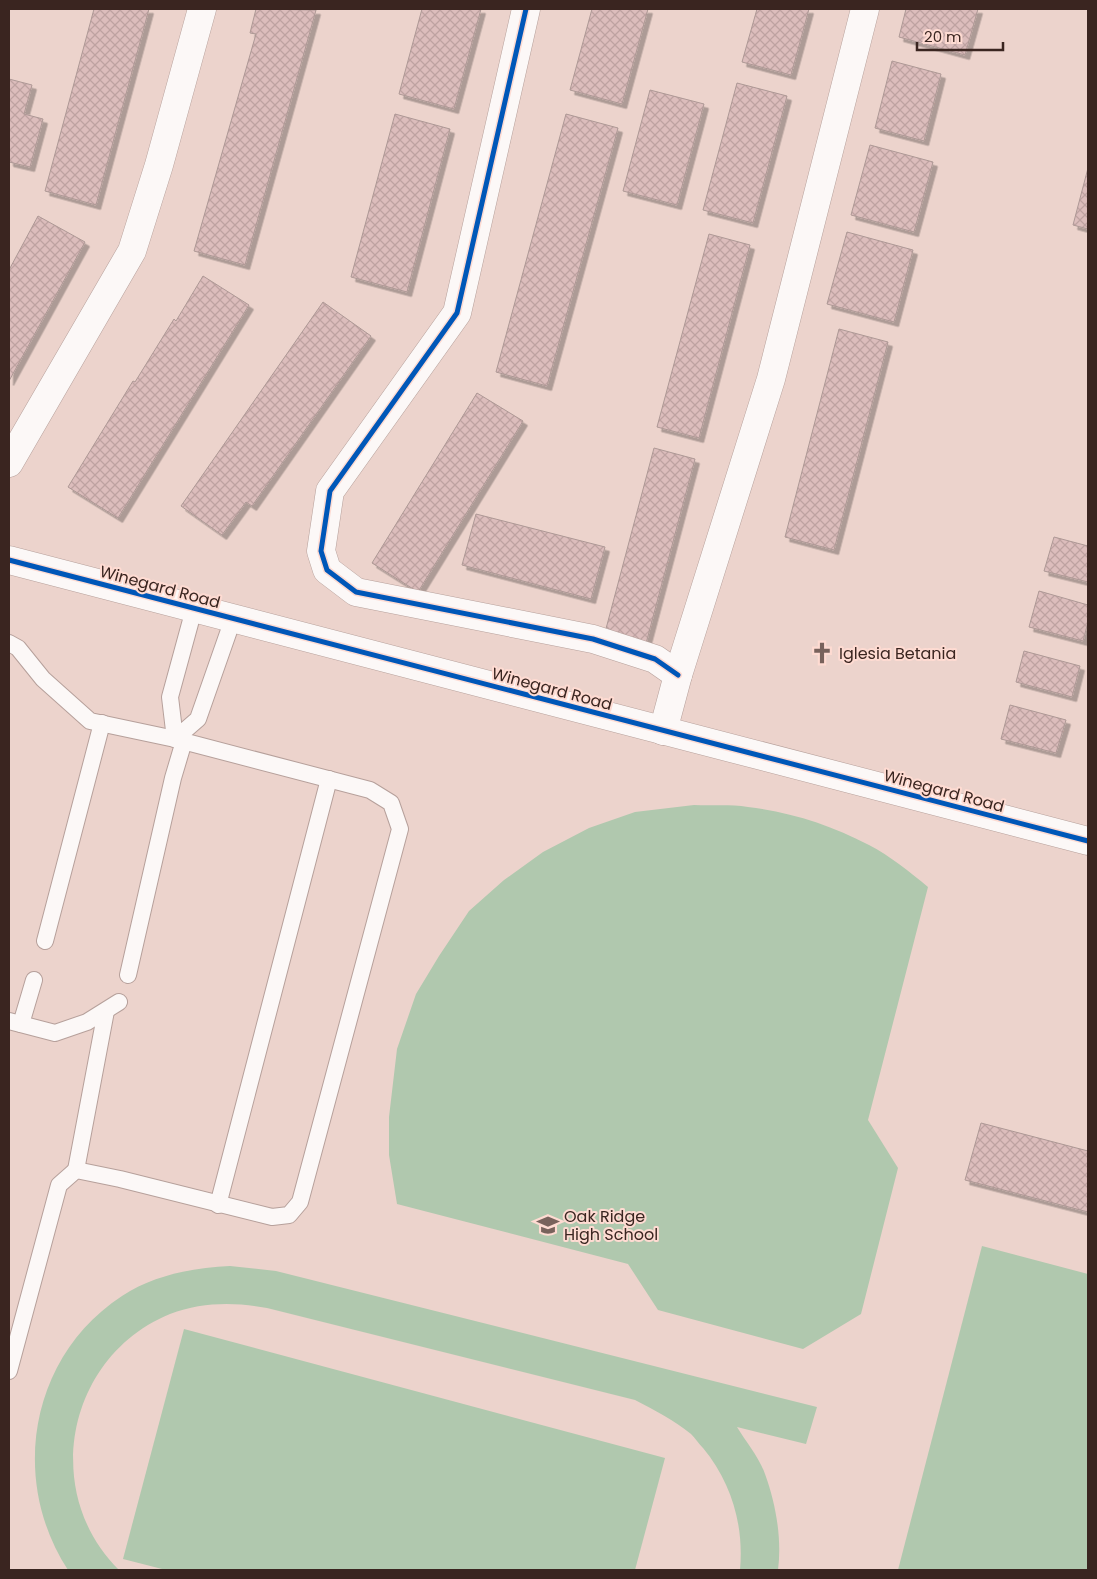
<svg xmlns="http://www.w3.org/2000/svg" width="1097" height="1579" font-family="Poppins,sans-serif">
	<defs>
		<pattern id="building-cross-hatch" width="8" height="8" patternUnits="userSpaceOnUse" patternTransform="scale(1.25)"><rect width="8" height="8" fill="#dcbdbc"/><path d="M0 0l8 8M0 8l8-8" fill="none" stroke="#bea2a1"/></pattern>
		<filter id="shadow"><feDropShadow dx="4.5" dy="4.5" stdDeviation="0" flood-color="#0004"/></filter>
	</defs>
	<rect width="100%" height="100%" fill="#ecd3cc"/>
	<g fill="#b0c8ae">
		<path d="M 694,805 C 712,806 730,804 748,807 C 790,812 831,825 869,845 C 890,856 910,872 928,887 L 868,1120 L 898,1168 L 861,1314 L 803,1349 L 658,1310 L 628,1264 L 397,1204 L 389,1155 L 389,1117 L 397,1049 L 416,994 L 439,956 L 469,911 L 504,880 L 543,852 L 589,828 L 635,812 Z"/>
		<polygon points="982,1246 1088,1274 1088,1570 898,1570"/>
		<path d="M 230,1266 L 276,1271 L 817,1407 L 806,1444 L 737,1427 C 746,1442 759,1457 765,1474 C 776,1504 782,1539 778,1570 L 740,1570 C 744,1526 732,1483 703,1448 C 699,1444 695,1438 691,1434 C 674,1420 654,1410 635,1400 L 267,1308 C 234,1302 202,1302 170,1314 C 67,1356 40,1492 119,1570 L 68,1570 C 9,1480 30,1356 122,1296 C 154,1275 192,1268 230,1266 Z"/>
		<polygon points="184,1329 665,1458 635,1570 166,1570 123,1559"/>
	</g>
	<g fill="url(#building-cross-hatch)" stroke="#ad9895" filter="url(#shadow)">
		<polygon points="94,9 149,9 96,205 45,191"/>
		<polygon points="256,9 316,10 245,265 194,251 256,34 250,33"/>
		<polygon points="422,9 481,9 454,109 399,94"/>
		<polygon points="592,9 648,9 622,104 570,90"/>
		<polygon points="757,9 809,9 791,75 742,62"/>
		<polygon points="906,9 978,9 965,55 899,37"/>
		<polygon points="892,61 941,74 924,141 875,128"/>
		<polygon points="9,79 32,85 24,114 43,119 30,167 9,162"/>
		<polygon points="737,83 787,96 753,223 703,210"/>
		<polygon points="650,90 704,104 677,205 623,191"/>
		<polygon points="395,114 450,129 407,292 351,277"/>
		<polygon points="566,114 618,128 547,386 496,372"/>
		<polygon points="870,145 933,162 914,232 851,215"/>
		<polygon points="1088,168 1088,229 1073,225"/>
		<polygon points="38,216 85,242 9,381 9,270"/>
		<polygon points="847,232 913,250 894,322 827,304"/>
		<polygon points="709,234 750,245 699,438 657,427"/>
		<polygon points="203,276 249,305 118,518 68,487 133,381 135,382 174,319 176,321"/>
		<polygon points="323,302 371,336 252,506 246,502 222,535 181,506"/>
		<polygon points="839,329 888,342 834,550 785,537"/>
		<polygon points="477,393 523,421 418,592 372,563"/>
		<polygon points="654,448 695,459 644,651 603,640"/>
		<polygon points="476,514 605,547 591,599 462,565"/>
		<polygon points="1054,537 1088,546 1088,582 1044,571"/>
		<polygon points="1039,591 1088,605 1088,622 1083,641 1029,627"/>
		<polygon points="1024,651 1080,666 1072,697 1016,682"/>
		<polygon points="1010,705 1066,720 1056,753 1001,739"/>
		<polygon points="981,1123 1088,1151 1088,1212 965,1180"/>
	</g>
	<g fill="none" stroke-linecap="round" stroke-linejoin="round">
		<g stroke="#b6a09b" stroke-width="18">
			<g id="service">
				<polyline points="9,643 18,648 43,679 90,721 175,739 370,790 391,803 400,829 300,1202 289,1215 272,1217 120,1179 76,1170 59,1185 9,1371"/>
				<polyline points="175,739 198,719 233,619"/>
				<polyline points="175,739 170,697 194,609"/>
				<polyline points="45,941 102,723"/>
				<polyline points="128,975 173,778 184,741"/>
				<polyline points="9,1021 55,1033 87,1022 119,1002"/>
				<polyline points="21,1024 34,980"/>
				<polyline points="76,1170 106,1011"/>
				<polyline points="218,1205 329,779"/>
			</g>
		</g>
		<g stroke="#b6a09b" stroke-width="29">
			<g id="minor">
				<polyline points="526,9 457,313 330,491 321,551 327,570 356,592 593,639 655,659 678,675"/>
				<polyline points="9,463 132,251 159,165 202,9"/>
				<polyline points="663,731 678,675 771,379 865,9"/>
			</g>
		</g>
		<g stroke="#b6a09b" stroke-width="29">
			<polyline id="tertiary" points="9,560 1088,841"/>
		</g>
		<use href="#service" stroke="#fcf8f7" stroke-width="16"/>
		<use href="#minor" stroke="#fcf8f7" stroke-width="28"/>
		<use href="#tertiary" stroke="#fcf8f7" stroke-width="28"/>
		<g stroke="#fedbd2" stroke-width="8">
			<g id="cycleway">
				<polyline points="526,9 457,313 330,491 321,551 327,570 356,592 593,639 655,659 678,675"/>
				<polyline points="9,560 1088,841"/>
			</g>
		</g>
		<use href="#cycleway" stroke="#0057b8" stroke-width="5"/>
	</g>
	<defs>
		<g id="church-bare" transform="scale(1.725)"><path d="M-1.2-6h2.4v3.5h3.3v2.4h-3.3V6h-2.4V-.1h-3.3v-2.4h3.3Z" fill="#78625c" stroke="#fedbd2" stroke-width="2.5" paint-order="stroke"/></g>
		<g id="school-bare" transform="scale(1.725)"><path d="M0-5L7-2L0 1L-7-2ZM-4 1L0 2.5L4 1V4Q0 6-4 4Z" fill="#78625c" stroke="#fedbd2" stroke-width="2.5" paint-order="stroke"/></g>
	</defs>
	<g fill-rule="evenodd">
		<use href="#church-bare" x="822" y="653"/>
		<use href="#school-bare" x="548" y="1225"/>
	</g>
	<g text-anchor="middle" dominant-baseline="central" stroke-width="4" stroke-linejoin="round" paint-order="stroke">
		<g font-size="16" fill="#3a2520" stroke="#fedbd2">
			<text transform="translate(160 587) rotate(15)">Winegard Road</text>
			<text transform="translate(552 689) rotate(15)">Winegard Road</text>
			<text transform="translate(944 791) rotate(15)">Winegard Road</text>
		</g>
		<g font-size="16" fill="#3a2520" stroke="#fedbd2" text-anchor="start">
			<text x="839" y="653">Iglesia Betania</text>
			<text x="564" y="1216">Oak Ridge<tspan x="564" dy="18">High School</tspan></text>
		</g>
	</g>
	<rect width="1097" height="1579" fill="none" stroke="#3a2520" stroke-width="20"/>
	<path d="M917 42v8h86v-8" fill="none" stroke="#3a2520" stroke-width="2.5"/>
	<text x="924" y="42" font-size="15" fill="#3a2520" stroke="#fedbd2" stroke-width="4" paint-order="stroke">20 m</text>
</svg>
